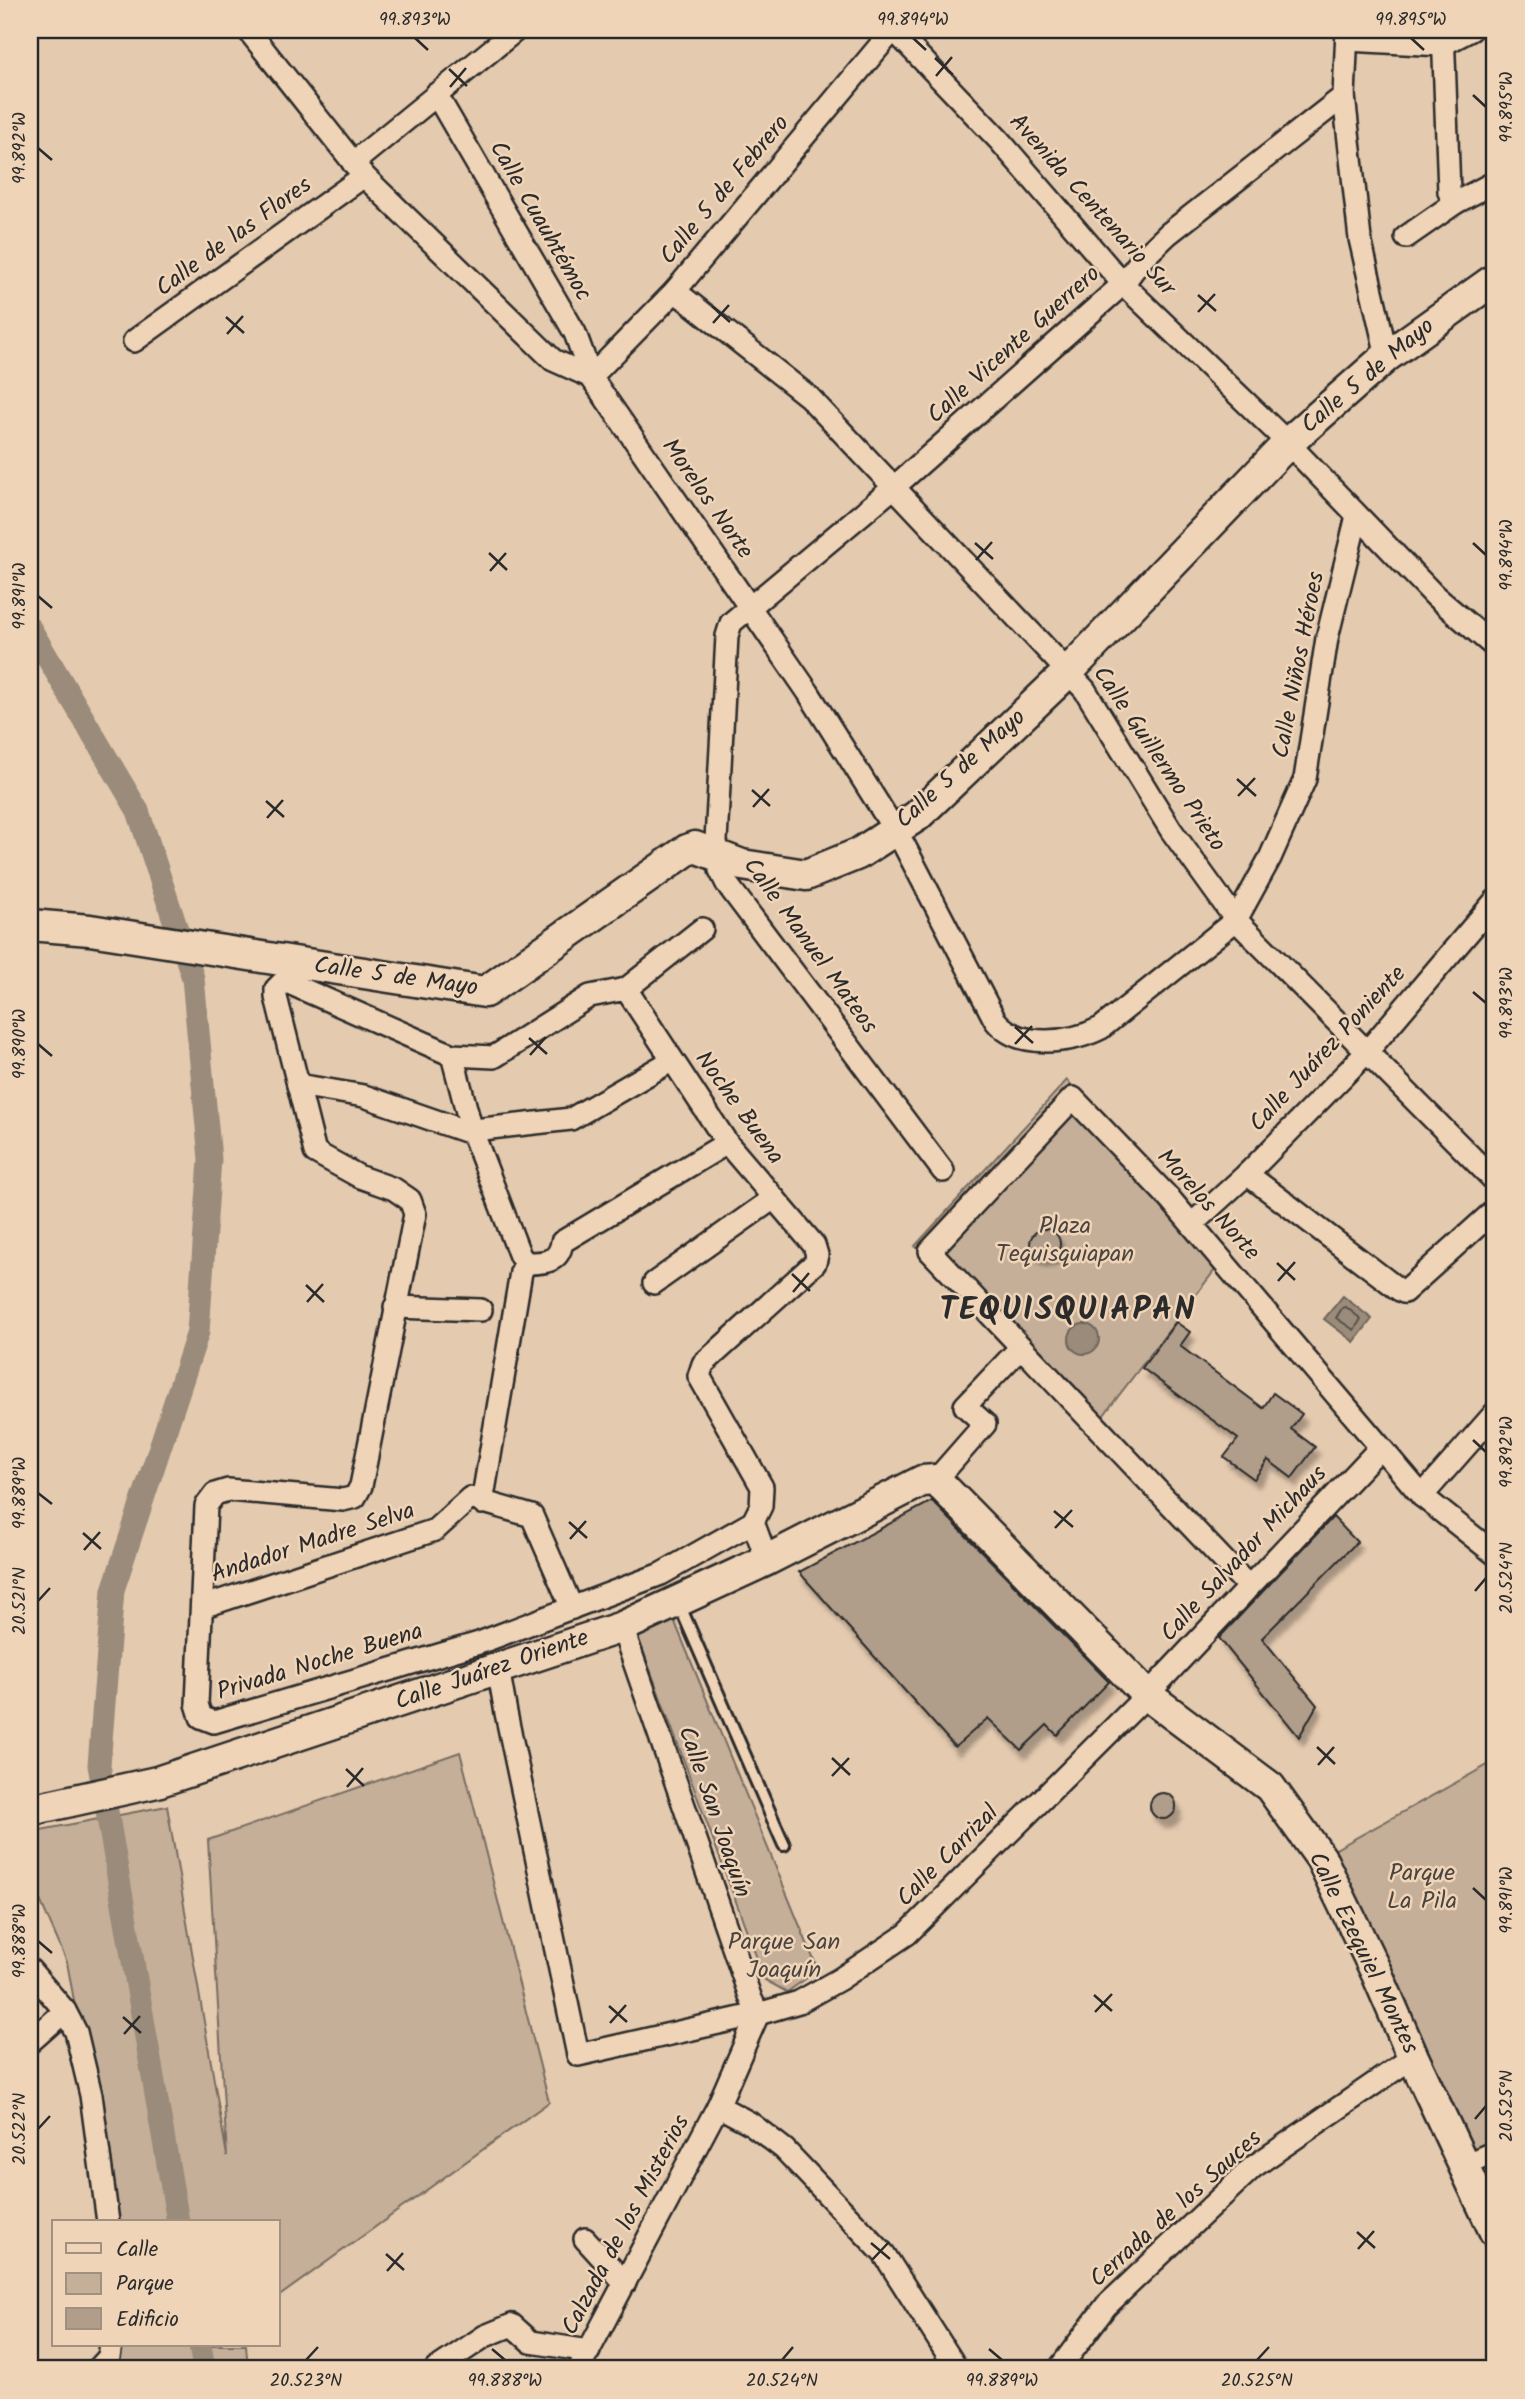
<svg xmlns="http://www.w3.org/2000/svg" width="1525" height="2399" font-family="Kalam,sans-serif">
	<defs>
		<filter id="shadow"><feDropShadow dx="4.5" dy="8" stdDeviation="2" flood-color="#0004"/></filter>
	</defs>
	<rect width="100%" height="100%" fill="#e4caaf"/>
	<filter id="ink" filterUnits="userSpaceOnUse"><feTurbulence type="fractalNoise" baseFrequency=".0143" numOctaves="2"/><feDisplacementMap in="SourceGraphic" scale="14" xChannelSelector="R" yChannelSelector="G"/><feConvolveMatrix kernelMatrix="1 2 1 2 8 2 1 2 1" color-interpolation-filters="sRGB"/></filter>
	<g filter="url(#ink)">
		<g fill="#c5af99" stroke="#786d62" stroke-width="2">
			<polygon points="1067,1080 1221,1262 1100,1420 915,1246"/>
			<polygon points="674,1620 818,1970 787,1992 765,1980 637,1634"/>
			<polygon points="460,1752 549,2102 278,2297 278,2222 114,2222 67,1962 30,1877 30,1832 167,1806 227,2156 208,1840"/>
			<polygon points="1495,1761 1495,2221 1327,1854"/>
			<polygon points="120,2345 246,2345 248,2369 117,2369"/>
		</g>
		<g fill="#9a8b7a" stroke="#6e655a" stroke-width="2">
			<polygon points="1343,1296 1372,1319 1354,1342 1324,1319"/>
			<circle cx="1084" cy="1339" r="15"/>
		</g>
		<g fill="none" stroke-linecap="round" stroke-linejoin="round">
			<polygon stroke="#57514b" stroke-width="2" points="1346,1307 1361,1319 1354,1330 1336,1318 1342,1308"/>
			<g stroke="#9a8b7a" stroke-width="23">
				<polyline points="30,628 138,811 193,978 210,1159 198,1332 113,1590 99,1765 178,2222"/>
				<polyline points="200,2345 204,2369"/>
			</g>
		</g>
		<g fill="#b09d8a" stroke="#2b2b2b" stroke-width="2" filter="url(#shadow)">
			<circle cx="1045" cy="1244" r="15"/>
			<polygon points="1176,1322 1190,1332 1180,1346 1263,1408 1273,1393 1302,1414 1291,1429 1315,1447 1292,1478 1268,1460 1254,1479 1224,1457 1238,1439 1142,1368"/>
			<polygon points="932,1501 1109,1682 1057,1735 1047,1725 1021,1750 988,1718 955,1747 799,1572"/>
			<polygon points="1333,1517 1357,1542 1262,1638 1317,1705 1299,1737 1219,1638"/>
			<circle cx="1163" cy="1806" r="13"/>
		</g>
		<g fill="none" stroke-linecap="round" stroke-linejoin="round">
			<g stroke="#2b2b2b" stroke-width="16">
				<polyline id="lane" points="679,1604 784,1845"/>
			</g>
			<g stroke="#2b2b2b" stroke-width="26">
				<g id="street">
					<path d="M 248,30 L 364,176 L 553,360 L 591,377 L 808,692 L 904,845 L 995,1020 C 1018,1050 1071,1043 1101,1028 L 1236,920 L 1270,858 L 1305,779 L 1327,638 L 1357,516"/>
					<polyline points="894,30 999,140 1123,284 1288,443 1435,596 1495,647"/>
					<polyline points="1347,30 1344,96 1360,239 1387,356"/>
					<polyline points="1443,30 1449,192 1455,203"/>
					<polyline points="1347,40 1442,45 1471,30"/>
					<polyline points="436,94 575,333 591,377"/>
					<polyline points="353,163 516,30"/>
					<polyline points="1406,237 1455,203 1495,182"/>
					<polyline points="675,291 809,397 1068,672 1085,690 1171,830 1236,920 1495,1181"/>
					<polyline points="134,341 364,176"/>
					<polyline points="591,377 675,291 893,30"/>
					<polyline points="626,989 702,929"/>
					<polyline points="452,1055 472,1131 520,1256 526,1263"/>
					<polyline points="298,1085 364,1096 465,1131 571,1119 671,1061"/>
					<polyline points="943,1171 727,884 720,870 716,841 727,636 731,623 893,488 1123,284 1141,260 1168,234 1344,96"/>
					<polyline points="1247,1174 1398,1289 1404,1292 1495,1210"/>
					<polyline points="1192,1224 1247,1174 1366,1053 1495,901"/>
					<path d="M 526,1263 C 544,1263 559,1263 562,1242 L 727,1143"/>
					<polyline points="654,1283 774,1198"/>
					<polyline points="395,1307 481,1310"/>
					<polyline points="936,1480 985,1424 965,1406 1021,1347"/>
					<polyline points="1422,1496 1495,1413"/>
					<polyline points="482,1503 521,1272 526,1263"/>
					<polyline points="753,1522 661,1574 479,1643 214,1722 201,1717 197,1704 206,1506 215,1494 228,1490 343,1500 355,1497 361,1486 415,1214 410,1200 394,1189 360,1177 315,1152 276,997 276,989 282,983 289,983 452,1055 494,1057 590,996 626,989 727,1143 814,1245 817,1255 815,1263 703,1364 699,1376 762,1487 761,1506 753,1522 767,1560"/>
					<polyline points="1249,1587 930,1251 1073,1098 1170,1199 1422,1496 1495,1554"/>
					<polyline points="202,1607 435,1530 470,1498 532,1516 572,1608"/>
					<polyline points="498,1668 506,1713 578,2055 758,2014 799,2002 840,1979 907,1934 1147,1695 1380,1448"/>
					<polyline points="30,1970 65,2011 76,2032 91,2095 108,2222"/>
					<polyline points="30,2042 65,2011"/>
					<polyline points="718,2106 750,2123 784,2149 884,2254 957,2369"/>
					<polyline points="1465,2165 1495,2152"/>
					<polyline points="585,2239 625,2283"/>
					<polyline points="98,2369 109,2357 111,2345"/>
					<polyline points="436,2369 485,2336 512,2325 531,2342 589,2351"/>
					<polyline points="579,2369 718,2106 758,2014 751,1999 622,1627"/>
					<polyline points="1059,2369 1106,2306 1253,2167 1413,2057"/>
				</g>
			</g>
			<g stroke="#2b2b2b" stroke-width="35">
				<g id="secondary">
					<polyline points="30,925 90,930 485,992 687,850 695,847 742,865 806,875 858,854 917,816 1068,672 1288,443 1387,356 1495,279"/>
					<polyline points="30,1810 157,1782 622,1627 767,1560 922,1481 936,1480 1147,1695 1270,1787 1321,1858 1377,1974 1413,2057 1495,2232"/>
				</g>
			</g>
			<use href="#lane" stroke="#f0d4b7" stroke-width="10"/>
			<use href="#street" stroke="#f0d4b7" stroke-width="21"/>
			<use href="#secondary" stroke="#f0d4b7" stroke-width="30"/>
		</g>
	</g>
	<path fill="none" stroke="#2b2b2b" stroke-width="2.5" d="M 415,38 L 428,50M 913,38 L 926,50M 1411,38 L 1424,50M 935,58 L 953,75M 449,69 L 467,86M 936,76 L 952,57M 450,87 L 466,68M 1473,95 L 1486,107M 38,148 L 52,160M 1198,295 L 1216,311M 712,306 L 730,322M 1198,312 L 1215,294M 226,317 L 244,333M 713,323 L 729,305M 227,334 L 243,316M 975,543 L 993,559M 1473,543 L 1486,555M 489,553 L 507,570M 976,560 L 992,542M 490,571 L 506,553M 38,596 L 52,608M 1237,779 L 1256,796M 752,790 L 770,806M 1238,796 L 1255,778M 266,801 L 284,817M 753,807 L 769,789M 267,818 L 283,800M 1473,992 L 1486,1003M 1015,1027 L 1033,1043M 529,1038 L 547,1054M 38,1044 L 52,1056M 1015,1044 L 1032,1026M 530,1055 L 546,1037M 1277,1263 L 1295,1280M 792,1274 L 810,1291M 1278,1281 L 1295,1262M 306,1285 L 324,1302M 793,1292 L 809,1273M 307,1302 L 323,1284M 1473,1440 L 1486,1452M 38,1493 L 52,1504M 1054,1511 L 1073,1527M 569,1522 L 587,1538M 1055,1528 L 1072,1510M 83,1533 L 101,1549M 570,1539 L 586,1521M 84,1550 L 100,1532M 1475,1591 L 1486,1578M 38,1601 L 50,1588M 1317,1747 L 1335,1764M 832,1758 L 850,1775M 1318,1765 L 1334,1747M 346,1769 L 364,1786M 832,1776 L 849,1758M 347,1787 L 363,1768M 1473,1888 L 1486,1900M 38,1941 L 52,1953M 1094,1995 L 1112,2011M 609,2006 L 627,2022M 1095,2012 L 1112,1994M 123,2017 L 141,2033M 610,2023 L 626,2005M 124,2034 L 140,2016M 1475,2119 L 1486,2106M 38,2129 L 50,2116M 1357,2232 L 1375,2248M 871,2243 L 890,2259M 1358,2249 L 1374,2231M 386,2254 L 404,2270M 872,2260 L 889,2242M 387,2271 L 403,2253M 492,2349 L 505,2360M 989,2349 L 1002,2360M 306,2360 L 318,2347M 782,2360 L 793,2347M 1257,2360 L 1269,2347"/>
	<g text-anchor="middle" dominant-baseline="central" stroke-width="5" stroke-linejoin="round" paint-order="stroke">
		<g font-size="24" fill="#2b2b2b" stroke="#f0d4b7">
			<text transform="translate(725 190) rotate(-50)">Calle 5 de Febrero</text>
			<text transform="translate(1092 205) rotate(48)">Avenida Centenario Sur</text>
			<text transform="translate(540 221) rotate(60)">Calle Cuauhtémoc</text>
			<text transform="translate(234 237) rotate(-36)">Calle de las Flores</text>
			<text transform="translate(1014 345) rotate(-42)">Calle Vicente Guerrero</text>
			<text transform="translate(1368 376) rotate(-40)">Calle 5 de Mayo</text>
			<text transform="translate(707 499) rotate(55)">Morelos Norte</text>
			<text transform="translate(1299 665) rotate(-79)">Calle Niños Héroes</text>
			<text transform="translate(1159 759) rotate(56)">Calle Guillermo Prieto</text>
			<text transform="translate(961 769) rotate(-42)">Calle 5 de Mayo</text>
			<text transform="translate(810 946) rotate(54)">Calle Manuel Mateos</text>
			<text transform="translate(396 977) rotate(8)">Calle 5 de Mayo</text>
			<text transform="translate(1328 1049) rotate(-47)">Calle Juárez Poniente</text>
			<text transform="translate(739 1108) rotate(54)">Noche Buena</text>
			<text transform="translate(1208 1205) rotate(48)">Morelos Norte</text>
			<text transform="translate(313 1543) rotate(-18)">Andador Madre Selva</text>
			<text transform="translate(1244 1554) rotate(-47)">Calle Salvador Michaus</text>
			<text transform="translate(320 1662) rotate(-17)">Privada Noche Buena</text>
			<text transform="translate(492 1670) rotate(-19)">Calle Juárez Oriente</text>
			<text transform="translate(714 1812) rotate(71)">Calle San Joaquín</text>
			<text transform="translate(948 1856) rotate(-45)">Calle Carrizal</text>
			<text transform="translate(1363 1953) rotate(64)">Calle Ezequiel Montes</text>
			<text transform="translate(1176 2209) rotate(-42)">Cerrada de los Sauces</text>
			<text transform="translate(626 2225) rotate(-62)">Calzada de los Misterios</text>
		</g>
		<g font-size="24" fill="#4a4541" stroke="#f0d4b7">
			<text x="1065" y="1226">Plaza<tspan x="1065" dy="28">Tequisquiapan</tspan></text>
			<text x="1422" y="1873">Parque<tspan x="1422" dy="28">La Pila</tspan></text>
			<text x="784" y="1942">Parque San<tspan x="784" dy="28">Joaquín</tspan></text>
		</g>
		<g font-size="32" font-weight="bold" letter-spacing="2" fill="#2b2b2b" stroke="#f0d4b7">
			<text x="1068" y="1310">TEQUISQUIAPAN</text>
		</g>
	</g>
	<rect width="1525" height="2399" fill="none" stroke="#f0d4b7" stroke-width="77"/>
	<rect x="52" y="2220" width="228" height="126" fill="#f0d4b7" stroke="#a1907f" stroke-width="2"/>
	<rect x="66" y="2243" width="35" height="10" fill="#f0d4b7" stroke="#a1907f" stroke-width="2"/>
	<text x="116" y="2256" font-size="21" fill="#2b2b2b">Calle</text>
	<rect x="66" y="2273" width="35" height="21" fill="#c5af99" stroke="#a1907f" stroke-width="2"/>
	<text x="116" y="2290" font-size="21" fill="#2b2b2b">Parque</text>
	<rect x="66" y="2308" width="35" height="21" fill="#b09d8a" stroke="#a1907f" stroke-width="2"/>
	<text x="116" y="2326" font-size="21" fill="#2b2b2b">Edificio</text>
	<rect x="38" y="38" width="1448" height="2322" fill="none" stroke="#2b2b2b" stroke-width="2.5"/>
	<g font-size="18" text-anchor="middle" fill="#2b2b2b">
		<text x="415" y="25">99.893°W</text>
		<text x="913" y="25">99.894°W</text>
		<text x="1411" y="25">99.895°W</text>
		<text transform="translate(1506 107) rotate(-90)" y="6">99.895°W</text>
		<text transform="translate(19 148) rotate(-90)" y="6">99.892°W</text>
		<text transform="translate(1506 555) rotate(-90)" y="6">99.894°W</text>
		<text transform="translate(19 596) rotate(-90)" y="6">99.891°W</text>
		<text transform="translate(1506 1003) rotate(-90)" y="6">99.893°W</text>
		<text transform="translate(19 1044) rotate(-90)" y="6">99.890°W</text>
		<text transform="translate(1506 1452) rotate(-90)" y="6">99.892°W</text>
		<text transform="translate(19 1493) rotate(-90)" y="6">99.889°W</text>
		<text transform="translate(1506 1578) rotate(-90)" y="6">20.524°N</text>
		<text transform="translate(19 1601) rotate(-90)" y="6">20.521°N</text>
		<text transform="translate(1506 1900) rotate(-90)" y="6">99.891°W</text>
		<text transform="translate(19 1941) rotate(-90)" y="6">99.888°W</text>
		<text transform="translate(1506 2106) rotate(-90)" y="6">20.525°N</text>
		<text transform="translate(19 2129) rotate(-90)" y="6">20.522°N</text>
		<text x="306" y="2386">20.523°N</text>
		<text x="505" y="2386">99.888°W</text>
		<text x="782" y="2386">20.524°N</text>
		<text x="1002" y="2386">99.889°W</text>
		<text x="1257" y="2386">20.525°N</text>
	</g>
</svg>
